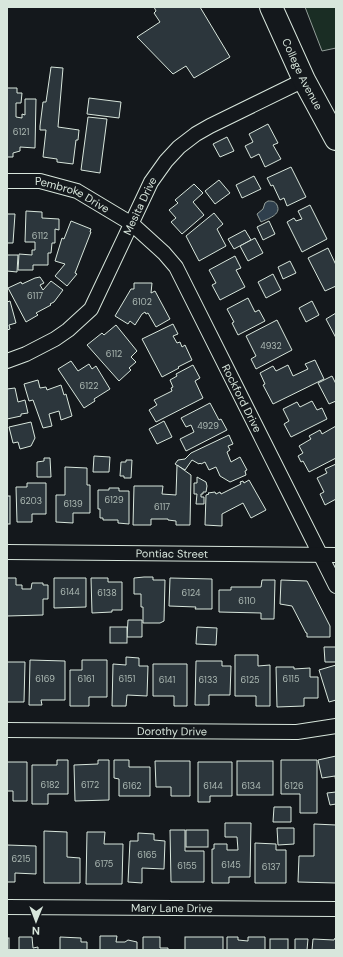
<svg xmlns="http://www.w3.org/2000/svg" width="343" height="957" font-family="'DM Sans',sans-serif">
	<rect width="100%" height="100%" fill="#14181c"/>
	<polygon fill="#1a2d24" stroke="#939e99" points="305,7 336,7 336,48 322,51"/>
	<path fill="#2f3f4d" stroke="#939e99" d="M 268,201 C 272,201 275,201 277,205 C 282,215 267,219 261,222 L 257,214 L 263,209 L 265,203 Z"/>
	<g fill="#2c363c" stroke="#d8e6dc">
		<polygon points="154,7 200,7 230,57 194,78 186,66 173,74 137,37 160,22 154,13 156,11"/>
		<polygon points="51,67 63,68 58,127 79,130 78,140 76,140 73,164 57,162 57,159 43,157 46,130 40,130 40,126 43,102 46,102"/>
		<polygon points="7,88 17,88 17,93 22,93 21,103 16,103 16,117 22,118 22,114 25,115 25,99 36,99 35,148 20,147 20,151 13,153 13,157 7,157"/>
		<polygon points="89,98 121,102 119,118 87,114"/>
		<polygon points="88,117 107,119 100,173 81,170"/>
		<polygon points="268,124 278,143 273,145 281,159 265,167 259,154 251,158 245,146 253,142 249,134"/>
		<polygon points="227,137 234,151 220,157 213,144"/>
		<polygon points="291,167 306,197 287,206 284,198 280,200 273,185 271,186 267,178"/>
		<polygon points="254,176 261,189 242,198 236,185"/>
		<polygon points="219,180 230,193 215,204 205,191"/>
		<polygon points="194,184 203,193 193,202 204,215 182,234 171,222 176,218 169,210 178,203 175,200"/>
		<polygon points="310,205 327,239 302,252 287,222 294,218 296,221 302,219 298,211"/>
		<polygon points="26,211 42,212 42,218 59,219 59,230 55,229 55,243 52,243 51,253 48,253 48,265 33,265 33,270 18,270 19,254 32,255 32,250 35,250 35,242 25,242"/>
		<polygon points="214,213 223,224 217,229 226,246 199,261 186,236"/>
		<polygon points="7,214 15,214 13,243 7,243"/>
		<polygon points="71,221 91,229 90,232 91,232 75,273 77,274 67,286 55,276 65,264 55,261 62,238 64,239"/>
		<polygon points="269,221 275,234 263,240 257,227"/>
		<polygon points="245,230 251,240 234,249 228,239"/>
		<polygon points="255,238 263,253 248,261 240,246"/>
		<polygon points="328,248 336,265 336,286 325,291 308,258"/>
		<polygon points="7,255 18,255 17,272 7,271"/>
		<polygon points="235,256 241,268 236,270 245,287 220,300 212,285 216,283 209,270"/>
		<polygon points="290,261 296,273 283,279 278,267"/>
		<polygon points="273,274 281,290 266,298 258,282"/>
		<polygon points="40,277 44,283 40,285 43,290 51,281 63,290 54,302 50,304 51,305 36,313 38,315 26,322 8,288 21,282 22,284 35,278"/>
		<polygon points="134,283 152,283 151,293 155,291 170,319 156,327 148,313 146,314 145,312 142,314 135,325 130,321 128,324 115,316 131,289 134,289"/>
		<polygon points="248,298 255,312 259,310 265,321 238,335 232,323 234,322 227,309"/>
		<polygon points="10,301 16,323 9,325 10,329 7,330 7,302"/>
		<polygon points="312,301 319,315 306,322 299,308"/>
		<polygon points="336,313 336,338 326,319"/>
		<polygon points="277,320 292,350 256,369 251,359 256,356 246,336"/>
		<polygon points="173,324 178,334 173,336 177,343 180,342 182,347 185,345 192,360 178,367 179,368 162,377 142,339"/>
		<polygon points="116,325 137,351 131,357 136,362 129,368 131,370 119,381 87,345 102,333 104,335"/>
		<polygon points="315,360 324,379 273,404 263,385 265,384 260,373 273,366 276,371 288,365 293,376 308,369 305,364"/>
		<polygon points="71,361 78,371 89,364 92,369 96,366 110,389 94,399 95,401 84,408 58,369"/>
		<polygon points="193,365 200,378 195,381 203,398 156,422 149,410 157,405 154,400 172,391 171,388 173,387 170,380 177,376 176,374"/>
		<polygon points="332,376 336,384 336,401 329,404 318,383"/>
		<polygon points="38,380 40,388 46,387 47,390 61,385 64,395 66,394 72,416 61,420 59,411 49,414 52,426 43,428 33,400 29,401 24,384"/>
		<polygon points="15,388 18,402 25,400 28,413 21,414 21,416 7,419 7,389"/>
		<polygon points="312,401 317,410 322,408 327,419 291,437 284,424 289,421 283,409 297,402 300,407"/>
		<polygon points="210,403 219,420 221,419 227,430 186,451 180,439 194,432 191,425 186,427 181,418"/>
		<polygon points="164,421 172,437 157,444 149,429"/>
		<polygon points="31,422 35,438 31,446 20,449 18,442 13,443 9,427"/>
		<polygon points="336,426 336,458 309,472 303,461 301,462 298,456 303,453 299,446 311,439 309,436 320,430 322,434"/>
		<polygon points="229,435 233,444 228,446 230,450 227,452 231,462 240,457 247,470 245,471 246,475 230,482 220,476 216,467 209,470 205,462 201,464 200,463 199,464 192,460 185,470 175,464 178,460 185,459 191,453"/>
		<polygon points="94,456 110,457 109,472 93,472"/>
		<polygon points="44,458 50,458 51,477 37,477 37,462 44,461"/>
		<polygon points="126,460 132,460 131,478 124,478 124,476 120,476 121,462 126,462"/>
		<polygon points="336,464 336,499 325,505 320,494 324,492 317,478 327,473 325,469"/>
		<polygon points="177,465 191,475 190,525 176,525 176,521 168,520 168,519 151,519 151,525 133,525 134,486 163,486 162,494 176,495"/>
		<polygon points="65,467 87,468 87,485 90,485 90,513 73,513 73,523 56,522 56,495 65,495"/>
		<polygon points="197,477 206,482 207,486 206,492 203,492 203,494 201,494 201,497 204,497 204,504 196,504 197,494 194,494 194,483 197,483"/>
		<polygon points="249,480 266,510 251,518 243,503 222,514 222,526 205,525 206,495 209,494 208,493 215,492 216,494 220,492 221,494 241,484 240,482 243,481 244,483"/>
		<polygon points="27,483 46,483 46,514 32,514 32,522 17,522 16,487 27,487"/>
		<polygon points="109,488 119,488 119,491 129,491 129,524 118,523 118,520 103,520 103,518 100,518 100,509 98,509 98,490 109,490"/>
		<rect x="7" y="496" width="3" height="28"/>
		<polygon points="144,577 153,577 153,580 165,580 164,621 160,623 143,623 143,607 141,607 141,594 134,594 134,578"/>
		<polygon points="7,578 16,578 16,585 22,585 22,589 31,589 32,583 43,583 43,585 48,585 48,599 43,599 43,615 7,616"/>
		<polygon points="54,578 86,578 86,607 54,608"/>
		<polygon points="91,578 108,578 108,582 122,582 122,610 112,610 112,612 92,613"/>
		<polygon points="170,578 212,579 212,609 195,609 196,607 169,606"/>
		<polygon points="262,580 275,580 274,619 261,619 261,613 219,612 219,590 231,590 231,587 261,587"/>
		<polygon points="281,580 307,581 330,626 330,637 307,637 307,633 306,633 292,606 280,604"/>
		<polygon points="128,620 142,620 142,637 127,637"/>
		<rect x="110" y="627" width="17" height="16"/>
		<polygon points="197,627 217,628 216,645 196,644"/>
		<polygon points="324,647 336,647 336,662 325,662"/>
		<polygon points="235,655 258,655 258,666 270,665 270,706 256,706 256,696 235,696"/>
		<polygon points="126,657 139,658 139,666 148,666 147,696 127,695 126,706 112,706 113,664 126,665"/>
		<polygon points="30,660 65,661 65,700 41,700 42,705 29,705"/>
		<polygon points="82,660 107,660 107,697 89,697 89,706 70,706 70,670 82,670"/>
		<polygon points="196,661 222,661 222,666 231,666 230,695 209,695 209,705 195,705"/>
		<polygon points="7,662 25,662 24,702 7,702"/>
		<polygon points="153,664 187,664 187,706 174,706 174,696 153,696"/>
		<polygon points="336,665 336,700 329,702 319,670"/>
		<polygon points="276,667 294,667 294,669 310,668 310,677 318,677 318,698 304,698 304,706 277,707"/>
		<polygon points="336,756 336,783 335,776 322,778 318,760"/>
		<polygon points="57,760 68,760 68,794 48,794 48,804 32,804 32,765 57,765"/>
		<polygon points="98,760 109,760 109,800 75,801 74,765 98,764"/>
		<polygon points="114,760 129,760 129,767 150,767 150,796 119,796 119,779 114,778"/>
		<polygon points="281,760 317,760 317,813 300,813 300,794 281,794"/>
		<polygon points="155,761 190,761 190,796 171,796 171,787 156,787"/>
		<rect x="237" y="761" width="36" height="34"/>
		<polygon points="7,762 27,762 27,801 13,801 13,791 7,791"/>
		<polygon points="198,762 232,762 232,796 210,796 210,802 198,802"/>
		<polygon points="336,792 336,804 330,805 327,793"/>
		<polygon points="274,807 291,807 291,822 273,822"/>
		<polygon points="225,823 251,823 250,877 229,877 229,883 212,883 212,849 214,849 214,844 227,844 227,850 238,850 237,837 225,837"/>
		<polygon points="314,824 336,825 336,883 298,882 299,856 314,856"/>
		<polygon points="277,828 294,828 294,844 278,845"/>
		<polygon points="170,830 185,830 185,851 204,851 204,882 171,882"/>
		<rect x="186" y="830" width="22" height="17"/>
		<polygon points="44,831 67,832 67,857 80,858 80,883 44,883"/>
		<polygon points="87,832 105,832 104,844 123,844 122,884 86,884"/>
		<polygon points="138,833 154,834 154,840 165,841 164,869 142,868 142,883 128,882 130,841 138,841"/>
		<polygon points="255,843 276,844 276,850 286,850 286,883 255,883"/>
		<polygon points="7,845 36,846 36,874 15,873 15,882 7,882"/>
		<polygon points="100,936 117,936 116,942 125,942 128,940 137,942 137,950 100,950"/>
		<polygon points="19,937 32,937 33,948 38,947 38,950 19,950"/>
		<polygon points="60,937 81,938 81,942 87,942 87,950 60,950"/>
		<polygon points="143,937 160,937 160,948 168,948 168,950 143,950"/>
		<rect x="185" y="937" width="38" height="13"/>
		<polygon points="227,937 238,937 238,940 248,941 248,937 265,937 265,950 227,950"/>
		<rect x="7" y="938" width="2" height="12"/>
		<polygon points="335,938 336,938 336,950 312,950 313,939 334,940"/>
		<rect x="270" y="939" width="18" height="11"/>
		<polygon points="295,939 308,939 307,950 295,950"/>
	</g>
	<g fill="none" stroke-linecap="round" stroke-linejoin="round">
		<g stroke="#d8e6dc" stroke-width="16">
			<g id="minor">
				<path id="s1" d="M 7,181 L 40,181 L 77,191 L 132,224 L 164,253 L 176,267 L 336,586"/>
				<path id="s2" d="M 7,361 L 26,354 L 55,339 L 68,330 L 91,309 L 151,182 L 166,161 L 179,147 L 196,134 L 210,126 L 304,80"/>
				<path id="s3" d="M 7,552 L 336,555"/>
				<path id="s4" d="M 7,730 L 297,732 L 336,726"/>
				<path id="s5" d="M 7,907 L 336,909"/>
			</g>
		</g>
		<g stroke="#d8e6dc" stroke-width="24">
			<g id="primary">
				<path id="s6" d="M 271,7 L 304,80 L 336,139"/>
			</g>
		</g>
		<use href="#minor" stroke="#14181c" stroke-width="14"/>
		<use href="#primary" stroke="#14181c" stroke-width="22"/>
	</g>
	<g text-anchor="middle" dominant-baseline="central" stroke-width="3" stroke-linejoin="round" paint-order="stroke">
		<g font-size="9" fill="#adbab4">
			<text x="21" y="132">6121</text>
			<text x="40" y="236">6112</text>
			<text x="35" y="296">6117</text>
			<text x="142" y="302">6102</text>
			<text x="271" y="346">4932</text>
			<text x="114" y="354">6112</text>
			<text x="89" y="386">6122</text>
			<text x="208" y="426">4929</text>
			<text x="114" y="500">6129</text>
			<text x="31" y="501">6203</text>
			<text x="73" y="504">6139</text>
			<text x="162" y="507">6117</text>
			<text x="70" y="592">6144</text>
			<text x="107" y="593">6138</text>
			<text x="191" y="593">6124</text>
			<text x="247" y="601">6110</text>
			<text x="45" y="679">6169</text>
			<text x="86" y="679">6161</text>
			<text x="127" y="679">6151</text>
			<text x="291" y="679">6115</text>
			<text x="167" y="680">6141</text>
			<text x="208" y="680">6133</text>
			<text x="250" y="680">6125</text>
			<text x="50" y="785">6182</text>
			<text x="90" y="785">6172</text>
			<text x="132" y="786">6162</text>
			<text x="213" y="786">6144</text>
			<text x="251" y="786">6134</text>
			<text x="294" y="786">6126</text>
			<text x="147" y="855">6165</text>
			<text x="21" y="859">6215</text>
			<text x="104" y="864">6175</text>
			<text x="231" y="865">6145</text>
			<text x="187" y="866">6155</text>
			<text x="271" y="867">6137</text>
		</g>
		<g font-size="11" fill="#d8e6dc" stroke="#14181c">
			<text stroke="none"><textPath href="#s6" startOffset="74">College Avenue</textPath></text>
			<text stroke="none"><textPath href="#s1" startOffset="68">Pembroke Drive</textPath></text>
			<text stroke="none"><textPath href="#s2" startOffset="214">Mesita Drive</textPath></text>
			<text stroke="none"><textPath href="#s1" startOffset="344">Rockford Drive</textPath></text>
			<text stroke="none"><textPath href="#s3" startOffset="165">Pontiac Street</textPath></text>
			<text stroke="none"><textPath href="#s4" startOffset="165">Dorothy Drive</textPath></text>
			<text stroke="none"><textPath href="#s5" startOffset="165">Mary Lane Drive</textPath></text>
		</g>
	</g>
	<rect width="343" height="957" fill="none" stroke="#d8e6dc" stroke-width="16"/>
	<g transform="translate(36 921) rotate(181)" stroke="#14181c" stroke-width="3" paint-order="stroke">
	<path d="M0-3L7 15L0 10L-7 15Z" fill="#d8e6dc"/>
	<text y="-6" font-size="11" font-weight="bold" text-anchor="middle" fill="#d8e6dc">N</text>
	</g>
</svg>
